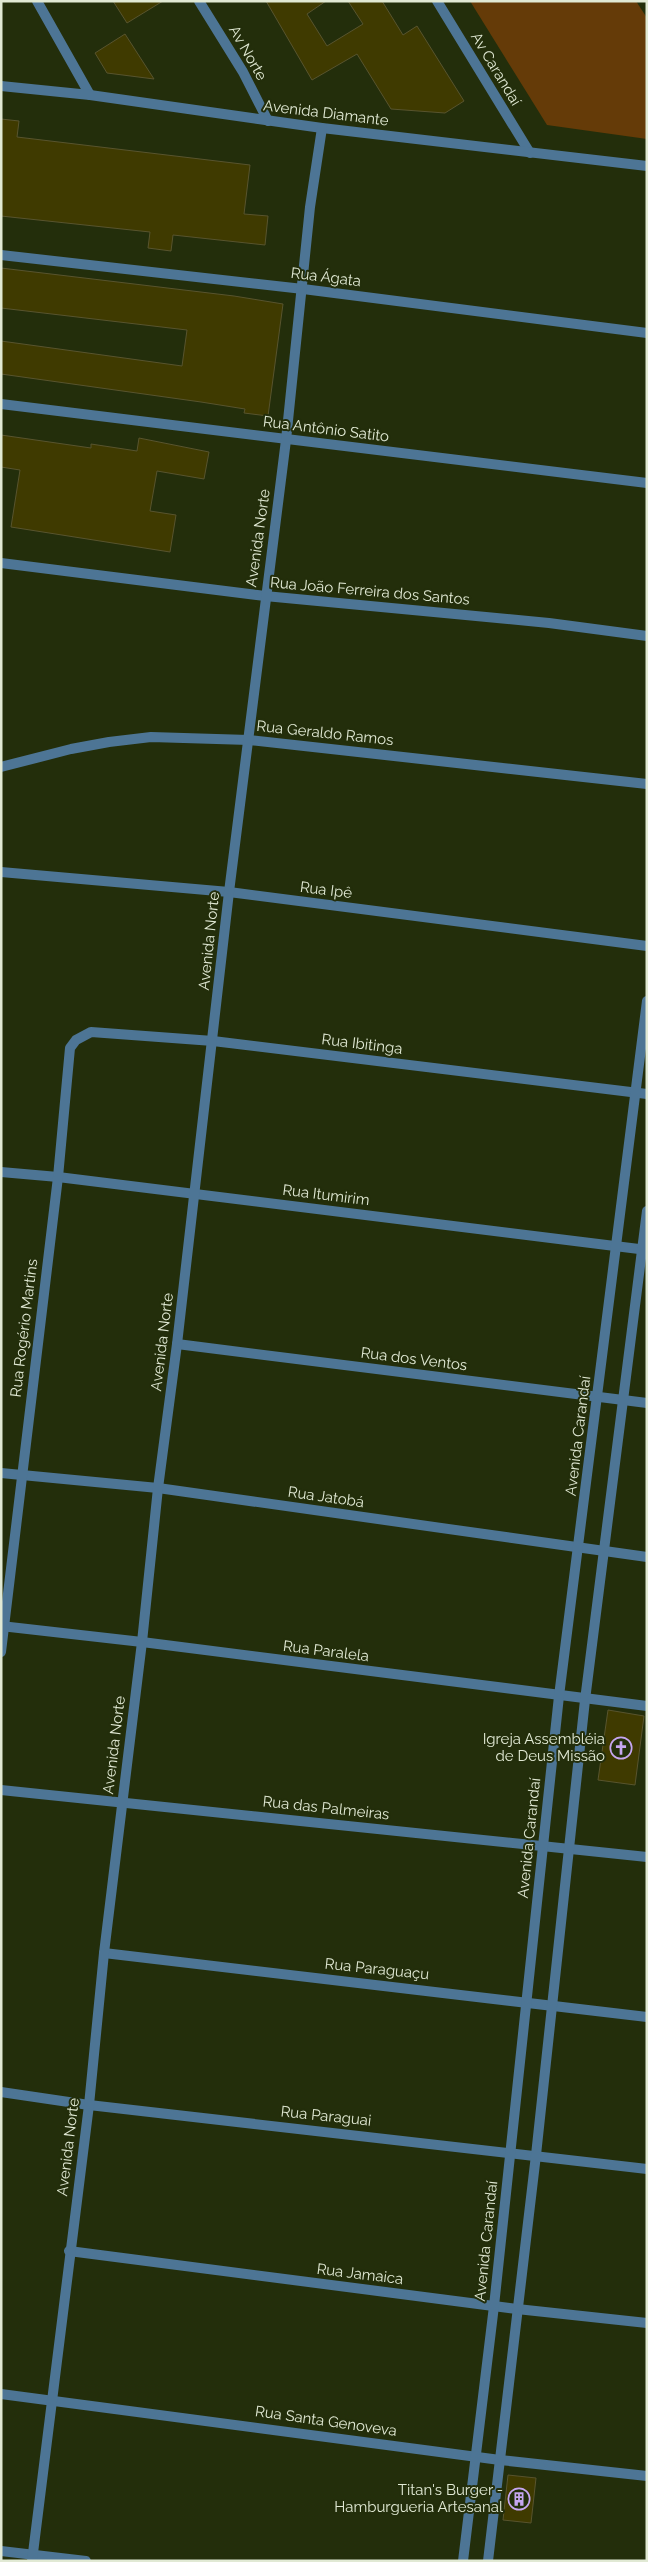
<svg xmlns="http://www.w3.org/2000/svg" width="648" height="2562" font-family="Raleway,sans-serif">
	<rect width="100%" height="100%" fill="#232e0b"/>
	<polygon fill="#653b08" points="470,1 636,1 647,18 647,139 547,125"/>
	<g fill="#3f3a00" stroke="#58542e">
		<polygon points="113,1 163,1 127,23"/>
		<polygon points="266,1 326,1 307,14 327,46 363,24 348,1 382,1 403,35 417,26 464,101 445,113 391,109 357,54 312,80"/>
		<polygon points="125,34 154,79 107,73 95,53"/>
		<polygon points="1,119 19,121 17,137 250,165 244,214 268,216 265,245 173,235 171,251 148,248 150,232 1,216"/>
		<polygon points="1,268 234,296 283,304 268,416 244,413 245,409 201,402 1,374 1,341 182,366 187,330 1,308"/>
		<polygon points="1,435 91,448 91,444 137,451 139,438 209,452 204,479 157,471 150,511 176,515 170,552 11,527 20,470 1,467"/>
		<polygon points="608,1710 644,1716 635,1785 598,1780"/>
		<polygon points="508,2475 536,2478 531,2523 503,2520"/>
	</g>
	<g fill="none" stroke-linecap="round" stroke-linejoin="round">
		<g stroke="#4d7595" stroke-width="10">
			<polyline points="37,1 90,95"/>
			<polyline points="199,1 243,72 268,121"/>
			<polyline points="437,1 530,153"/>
			<polyline points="1,86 90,95 322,128 647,166"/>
			<polyline points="1,255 303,289 647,333"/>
			<polyline points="1,404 647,483"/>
			<polyline points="1,563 265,596 549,623 647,636"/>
			<polyline points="1,767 71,749 109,742 151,737 249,740 647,784"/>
			<polyline points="1,872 229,892 647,946"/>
			<polyline points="1,1172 58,1177 647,1250"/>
			<polyline points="177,1344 647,1403"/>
			<polyline points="1,1473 158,1488 647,1557"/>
			<polyline points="1,1626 142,1642 647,1706"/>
			<polyline points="1,1652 58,1177 70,1048 76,1040 91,1032 213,1041 647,1094"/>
			<polyline points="1,1790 647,1857"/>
			<polyline points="104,1953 647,2017"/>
			<polyline points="1,2092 89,2105 647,2169"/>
			<polyline points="69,2251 517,2309 647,2323"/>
			<polyline points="1,2394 500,2460 647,2476"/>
			<polyline points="1,2551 86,2561"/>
			<polyline points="32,2561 89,2105 104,1953 142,1642 158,1488 177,1344 229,892 286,440 310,207 322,128"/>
			<polyline points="463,2561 494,2306 559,1696 647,1001"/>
			<polyline points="488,2561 536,2155 585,1700 647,1211"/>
		</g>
	</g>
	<defs>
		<g id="church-ring" transform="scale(1.125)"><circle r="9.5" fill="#232e0b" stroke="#c6a6f0" stroke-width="1.5"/><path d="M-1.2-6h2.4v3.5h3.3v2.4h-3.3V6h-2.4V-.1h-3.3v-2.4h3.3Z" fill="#c6a6f0"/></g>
		<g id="building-ring" transform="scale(1.125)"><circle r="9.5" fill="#232e0b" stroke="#c6a6f0" stroke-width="1.5"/><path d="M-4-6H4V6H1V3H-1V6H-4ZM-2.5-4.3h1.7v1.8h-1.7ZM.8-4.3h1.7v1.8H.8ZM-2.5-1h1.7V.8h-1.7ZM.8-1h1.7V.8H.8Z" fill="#c6a6f0"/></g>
	</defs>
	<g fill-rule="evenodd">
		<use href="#church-ring" x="621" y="1748"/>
		<use href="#building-ring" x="519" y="2499"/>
	</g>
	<g text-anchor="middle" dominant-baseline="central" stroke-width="4" stroke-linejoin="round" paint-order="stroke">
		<g font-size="15" fill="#e1e9d4" stroke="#232e0b">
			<text transform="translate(248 53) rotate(60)">Av Norte</text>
			<text transform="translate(496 69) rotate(59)">Av Carandaí</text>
			<text transform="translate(326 113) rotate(7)">Avenida Diamante</text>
			<text transform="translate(326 277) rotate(7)">Rua Ágata</text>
			<text transform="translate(326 429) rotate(7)">Rua Antônio Satito</text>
			<text transform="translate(258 538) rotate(-82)">Avenida Norte</text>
			<text transform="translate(370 591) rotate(5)">Rua João Ferreira dos Santos</text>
			<text transform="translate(325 733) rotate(6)">Rua Geraldo Ramos</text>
			<text transform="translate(326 890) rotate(7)">Rua Ipê</text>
			<text transform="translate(209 941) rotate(-84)">Avenida Norte</text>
			<text transform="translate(362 1044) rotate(7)">Rua Ibitinga</text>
			<text transform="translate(326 1195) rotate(7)">Rua Itumirim</text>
			<text transform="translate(24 1328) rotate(-83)">Rua Rogério Martins</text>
			<text transform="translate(162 1342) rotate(-83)">Avenida Norte</text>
			<text transform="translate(414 1359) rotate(7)">Rua dos Ventos</text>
			<text transform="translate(578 1436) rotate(-83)">Avenida Carandaí</text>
			<text transform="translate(326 1497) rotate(8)">Rua Jatobá</text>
			<text transform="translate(326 1651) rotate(7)">Rua Paralela</text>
			<text transform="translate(114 1745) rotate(-83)">Avenida Norte</text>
			<text transform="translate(326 1808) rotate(6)">Rua das Palmeiras</text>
			<text transform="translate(529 1838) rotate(-84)">Avenida Carandaí</text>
			<text transform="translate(377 1969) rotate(6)">Rua Paraguaçu</text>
			<text transform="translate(326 2116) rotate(6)">Rua Paraguai</text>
			<text transform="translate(68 2147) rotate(-83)">Avenida Norte</text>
			<text transform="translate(486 2241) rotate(-84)">Avenida Carandaí</text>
			<text transform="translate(360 2274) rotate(7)">Rua Jamaica</text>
			<text transform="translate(326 2421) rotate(8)">Rua Santa Genoveva</text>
		</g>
		<g font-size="15" fill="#e1e9d4" stroke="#232e0b" text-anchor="end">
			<text x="605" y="1739">Igreja Assembléia<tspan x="605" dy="17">de Deus Missão</tspan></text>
			<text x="503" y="2490">Titan's Burger -<tspan x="503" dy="17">Hamburgueria Artesanal</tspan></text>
		</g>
	</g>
	<rect width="648" height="2562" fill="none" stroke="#e1e9d4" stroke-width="5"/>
</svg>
